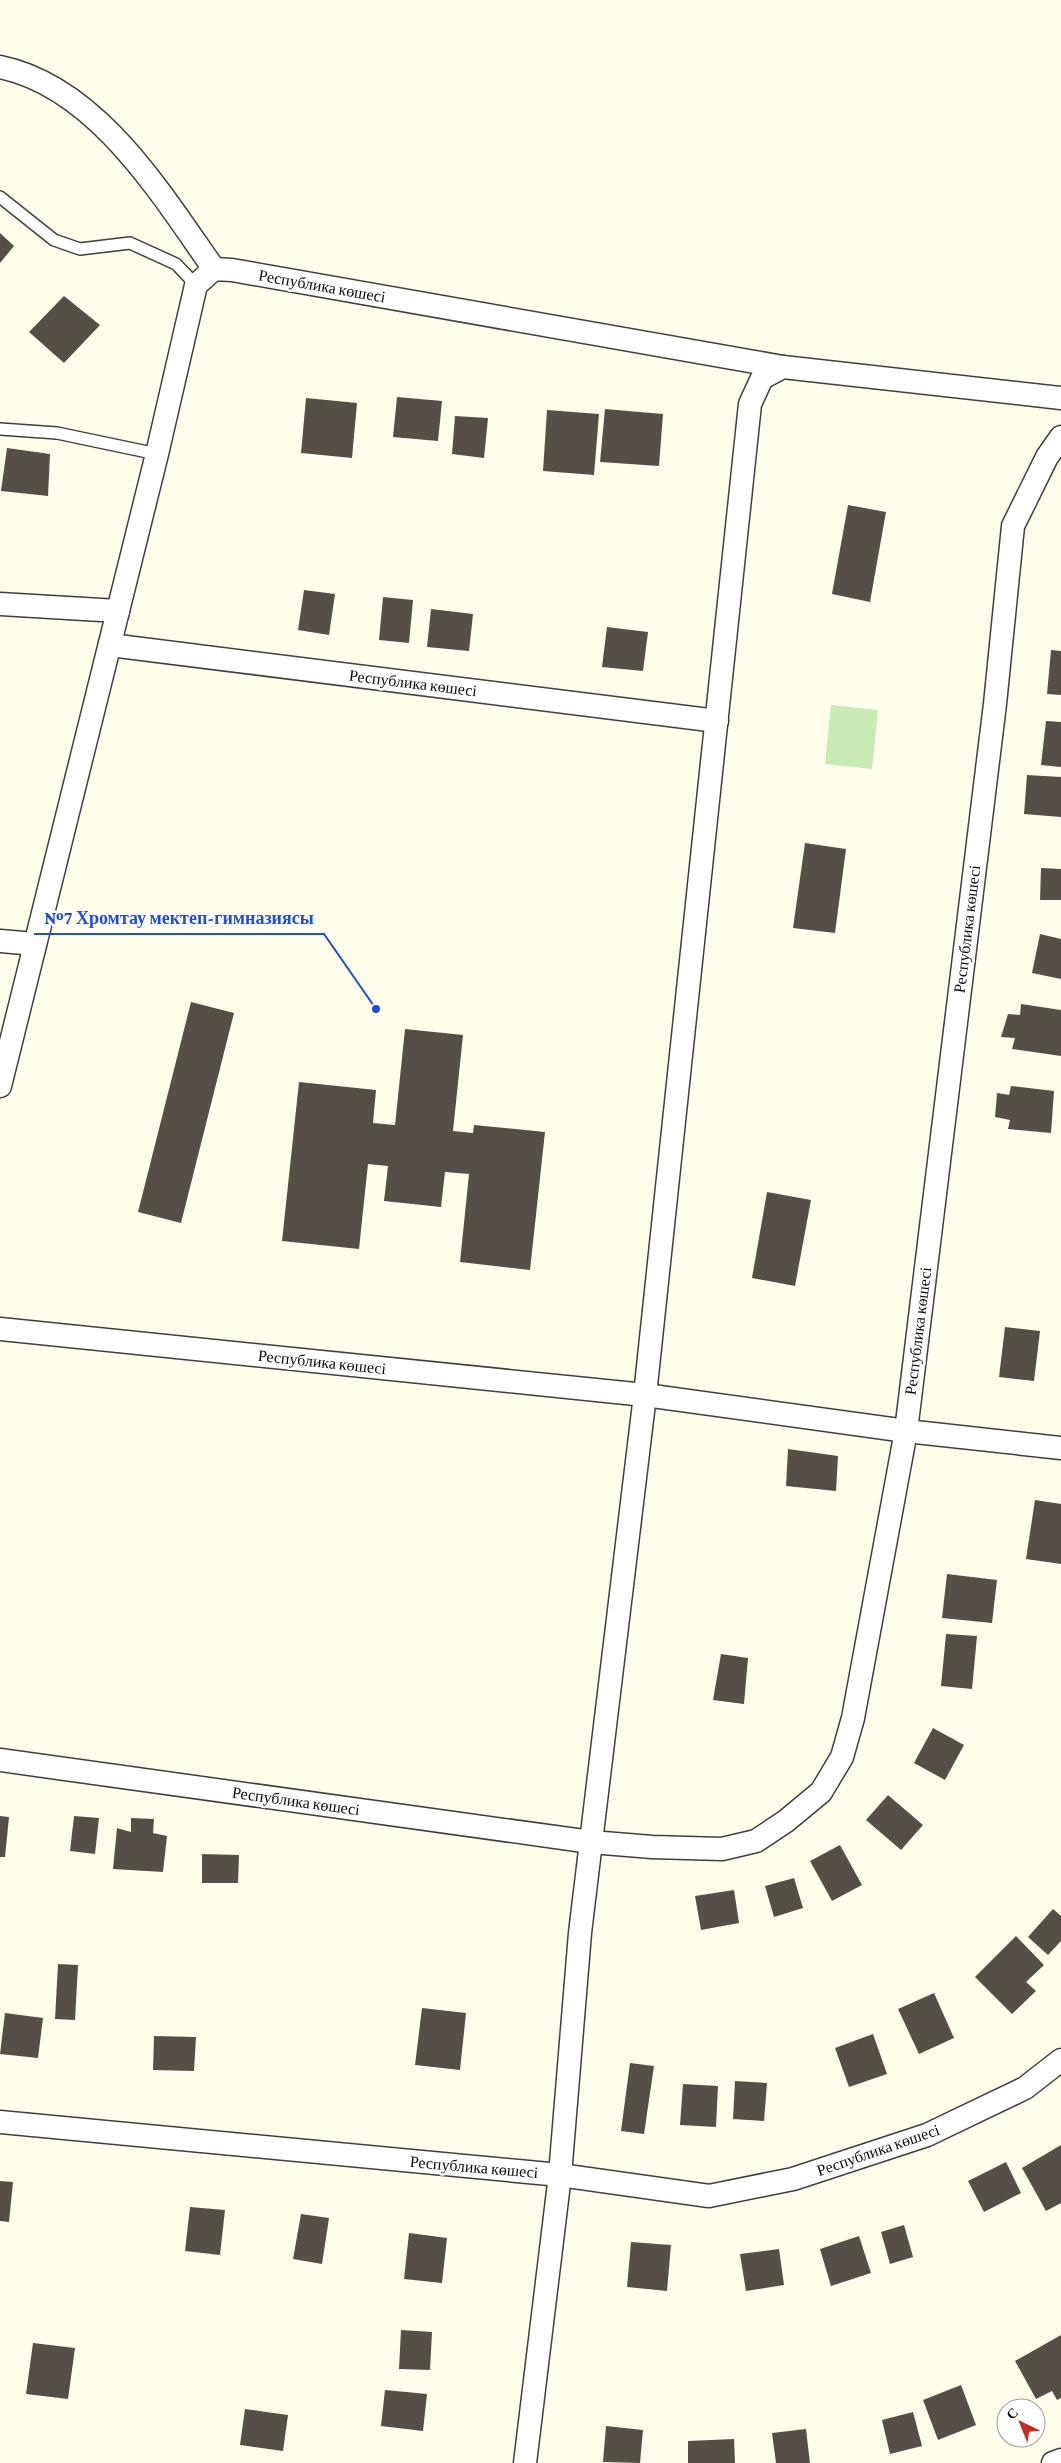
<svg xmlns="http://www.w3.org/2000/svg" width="1061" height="2463" font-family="'Crimson Pro',serif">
	<rect width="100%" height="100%" fill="#fffeeb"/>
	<polygon fill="#c8eab4" points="831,705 878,710 872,769 825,764"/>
	<g fill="#554f48">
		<polygon points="0,233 14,246 0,263"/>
		<polygon points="64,296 100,325 64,363 29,332"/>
		<polygon points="397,397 442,401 438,441 393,437"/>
		<polygon points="306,398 357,403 352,458 301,453"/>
		<polygon points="605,409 663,414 659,466 600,462"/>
		<polygon points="547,410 599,414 594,475 543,471"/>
		<polygon points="455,416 488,418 484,458 452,454"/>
		<polygon points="7,448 50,454 48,496 1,491"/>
		<polygon points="848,505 886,512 870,602 832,594"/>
		<polygon points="304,590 335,594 329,635 298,630"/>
		<polygon points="383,597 413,600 409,643 379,640"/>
		<polygon points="431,609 473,614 469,651 427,647"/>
		<polygon points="607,627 648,632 643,671 602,667"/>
		<polygon points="1051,650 1061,651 1061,695 1047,694"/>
		<polygon points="1046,721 1061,722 1061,767 1041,765"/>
		<polygon points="1027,775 1061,777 1061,817 1024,814"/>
		<polygon points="805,843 846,849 835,933 793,928"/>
		<polygon points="1041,868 1061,869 1061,900 1040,900"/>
		<polygon points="1040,934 1061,939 1061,979 1032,973"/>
		<polygon points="191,1002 234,1013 181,1223 138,1212"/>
		<polygon points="1021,1004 1061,1010 1061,1056 1012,1049 1015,1038 1001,1037 1008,1014 1020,1015"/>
		<polygon points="405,1029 463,1035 453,1131 473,1133 474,1125 545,1132 530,1270 460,1262 469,1174 445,1172 441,1207 384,1201 388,1166 368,1164 359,1249 282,1241 299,1082 376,1090 373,1123 395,1125"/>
		<polygon points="1011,1086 1054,1091 1051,1133 1008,1129 1010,1120 995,1117 997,1093 1009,1095"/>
		<polygon points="767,1192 811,1200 795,1286 752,1278"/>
		<polygon points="1005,1327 1040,1331 1034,1381 999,1377"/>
		<polygon points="788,1449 838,1456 836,1491 786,1486"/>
		<polygon points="1035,1500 1061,1504 1061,1564 1026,1559"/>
		<polygon points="947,1574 997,1580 992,1623 942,1618"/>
		<polygon points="946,1634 977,1636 972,1689 941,1686"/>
		<polygon points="721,1654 748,1658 744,1704 713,1700"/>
		<polygon points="933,1728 964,1745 945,1780 914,1763"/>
		<polygon points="888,1795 923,1825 901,1850 866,1820"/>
		<polygon points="0,1816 9,1817 5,1857 0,1857"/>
		<polygon points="74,1816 99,1818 95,1854 70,1851"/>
		<polygon points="131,1818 154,1819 153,1833 167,1836 163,1872 113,1869 117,1828 131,1832"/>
		<polygon points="840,1845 862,1885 832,1901 810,1861"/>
		<polygon points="202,1854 239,1855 238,1883 202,1883"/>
		<polygon points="794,1878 803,1908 774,1917 765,1886"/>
		<polygon points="734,1890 739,1923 701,1930 695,1896"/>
		<polygon points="1053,1909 1061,1916 1061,1941 1048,1955 1028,1937"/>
		<polygon points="1016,1936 1044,1965 1026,1982 1036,1991 1012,2014 975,1977"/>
		<polygon points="58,1964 78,1965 75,2020 55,2019"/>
		<polygon points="934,1993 954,2038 919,2054 898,2009"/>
		<polygon points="422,2008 466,2013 460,2070 415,2065"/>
		<polygon points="5,2013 43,2018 38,2058 0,2054"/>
		<polygon points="873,2034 887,2074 849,2087 835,2048"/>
		<polygon points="154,2036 196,2037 194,2071 153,2070"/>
		<polygon points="630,2063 654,2066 644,2134 621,2131"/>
		<polygon points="735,2081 767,2083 764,2121 733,2119"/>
		<polygon points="683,2084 718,2086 716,2127 680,2125"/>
		<polygon points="1061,2145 1061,2203 1046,2211 1022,2168"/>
		<polygon points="1006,2162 1021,2193 984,2212 968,2181"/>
		<polygon points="0,2181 13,2182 9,2222 0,2221"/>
		<polygon points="190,2207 225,2210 220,2255 185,2251"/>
		<polygon points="301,2214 329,2218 322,2264 293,2259"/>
		<polygon points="904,2225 913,2257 890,2264 881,2232"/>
		<polygon points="409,2233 447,2238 442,2283 404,2279"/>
		<polygon points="859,2236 871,2273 831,2286 820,2249"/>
		<polygon points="631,2242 671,2245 667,2291 627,2287"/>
		<polygon points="779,2249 784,2285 746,2291 740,2254"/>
		<polygon points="401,2330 432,2332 430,2370 399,2369"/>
		<polygon points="1061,2335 1061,2398 1057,2400 1052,2391 1036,2399 1015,2361"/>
		<polygon points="33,2343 75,2348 68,2399 26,2394"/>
		<polygon points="961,2385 976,2425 938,2440 923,2400"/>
		<polygon points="385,2390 427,2394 423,2431 381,2426"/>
		<polygon points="245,2409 288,2415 283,2451 240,2445"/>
		<polygon points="913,2412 922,2446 890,2454 882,2420"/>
		<polygon points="606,2426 643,2430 640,2463 603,2462"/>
		<polygon points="806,2429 810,2463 776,2463 772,2433"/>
		<polygon points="734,2439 735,2463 688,2463 688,2441"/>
	</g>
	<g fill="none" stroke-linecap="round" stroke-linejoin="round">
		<g stroke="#3f3f3f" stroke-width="14">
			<g id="service">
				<polyline points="0,197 54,240 80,249 130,243 176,264 196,285"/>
				<polyline points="0,429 57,433 157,454"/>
			</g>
		</g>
		<g stroke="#3f3f3f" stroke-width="25">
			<g id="minor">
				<path d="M 0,67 C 97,87 161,194 214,269"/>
				<polyline points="0,604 118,611"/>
				<polyline points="110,645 717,721"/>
				<polyline points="0,941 35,944"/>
				<polyline points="0,1086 157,454 196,285 214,269 232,270 783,367"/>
				<polyline points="0,1329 645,1395 906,1431 1061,1448"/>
				<polyline points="0,1760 591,1842 652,1847 722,1849 756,1841 786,1821 821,1792 842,1757 853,1718 906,1431 995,704 1013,526 1047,457 1061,437"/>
				<polyline points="0,2122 560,2175 709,2196 793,2179 927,2135 1025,2088 1061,2060"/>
				<polyline points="525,2463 560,2175 580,1933 645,1395 750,404 762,378 783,367 1061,398"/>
				<polyline points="1053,2463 1061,2460"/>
			</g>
		</g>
		<use href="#service" stroke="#fff" stroke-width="11"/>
		<use href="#minor" stroke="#fff" stroke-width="22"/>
	</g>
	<g text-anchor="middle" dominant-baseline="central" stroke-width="5" stroke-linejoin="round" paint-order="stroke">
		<g font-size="16" fill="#0c0c0c" stroke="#fff">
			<text transform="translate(322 286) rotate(10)">Республика көшесі</text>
			<text transform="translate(413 683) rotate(7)">Республика көшесі</text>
			<text transform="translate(967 929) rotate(-83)">Республика көшесі</text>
			<text transform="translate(918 1331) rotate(-83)">Республика көшесі</text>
			<text transform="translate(322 1362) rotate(6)">Республика көшесі</text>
			<text transform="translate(296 1801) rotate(8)">Республика көшесі</text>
			<text transform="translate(878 2150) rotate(-19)">Республика көшесі</text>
			<text transform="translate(474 2167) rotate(5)">Республика көшесі</text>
		</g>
	</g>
	<path fill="none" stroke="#1d4ed8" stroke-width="2" d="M376 1009L324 934H34"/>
	<circle fill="#1d4ed8" stroke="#fff" stroke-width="2" cx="376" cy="1009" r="5"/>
	<g font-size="18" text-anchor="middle" font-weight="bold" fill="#1d4ed8" stroke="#fff" stroke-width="5" stroke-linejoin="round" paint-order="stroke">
		<text x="179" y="924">№7 Хромтау мектеп-гимназиясы</text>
	</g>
	<g transform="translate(1021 2423) rotate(317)"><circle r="24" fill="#ffffff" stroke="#9e9e9e"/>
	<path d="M0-4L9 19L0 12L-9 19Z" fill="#c02f20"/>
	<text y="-8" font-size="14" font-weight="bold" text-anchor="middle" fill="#0c0c0c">С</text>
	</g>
</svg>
